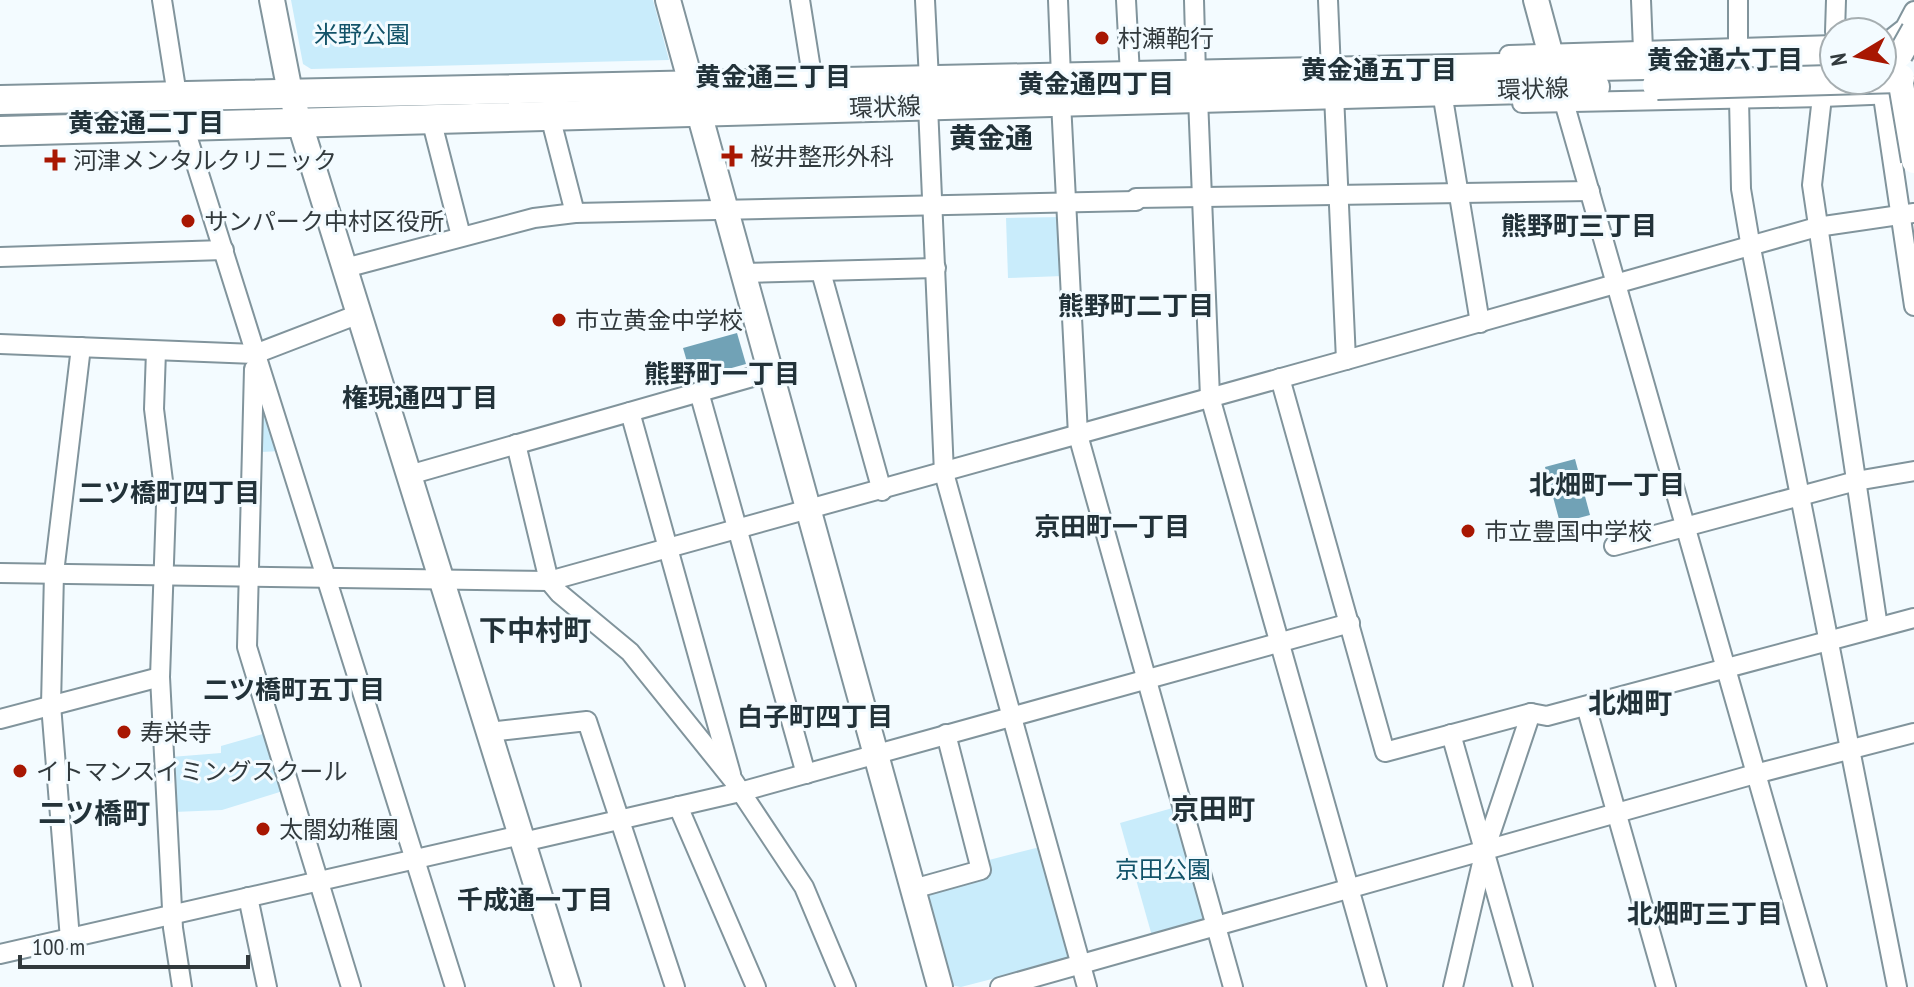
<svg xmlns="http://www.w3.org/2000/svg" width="1914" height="987" font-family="'PT Sans Narrow','Noto Sans JP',sans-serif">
	<rect width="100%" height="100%" fill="#f3fbff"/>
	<g fill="#c9ecfb">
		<polygon points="291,0 653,0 669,60 311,69 303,64"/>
		<polygon points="1061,217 1063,276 1008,278 1006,218"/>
		<polygon points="262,411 270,411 282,451 261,452"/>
		<polygon points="266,733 283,791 222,810 174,812 171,757 221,753 221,746"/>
		<polygon points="1176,807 1207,914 1205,921 1152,936 1120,823"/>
		<polygon points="1044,846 1073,958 961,987 949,985 927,898 931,892 989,877 985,861"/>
	</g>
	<g fill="#71a2b6">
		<polygon points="737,333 746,364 692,379 683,348"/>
		<polygon points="1575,459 1590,515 1560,523 1545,467"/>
	</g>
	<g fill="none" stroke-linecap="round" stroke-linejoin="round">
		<g stroke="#81949c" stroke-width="22">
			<g id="street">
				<polyline points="162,0 177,95"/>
				<polyline points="800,0 813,82"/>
				<polyline points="925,0 929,80"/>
				<polyline points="1058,0 1061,77"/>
				<polyline points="1126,0 1130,75"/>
				<polyline points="1194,0 1196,74"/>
				<polyline points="1328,0 1331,71"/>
				<polyline points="1641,0 1643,50"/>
				<polyline points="1738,0 1738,48"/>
				<polyline points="1835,32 1836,0"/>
				<polyline points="1882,46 1905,28 1914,11"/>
				<polyline points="1509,55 1834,45"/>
				<polyline points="1881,83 1914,306"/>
				<polyline points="1334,95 1346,360 1817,227 1914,213"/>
				<polyline points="1453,95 1442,92 1480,323"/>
				<polyline points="1822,97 1812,185 1878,627"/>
				<polyline points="1198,98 1210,397 1377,987"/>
				<polyline points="1739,99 1741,189 1751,248 1897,987"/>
				<polyline points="1061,102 1078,435 1233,987"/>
				<polyline points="1564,102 1817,987"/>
				<polyline points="1522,103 1822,97 1895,94 1912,90"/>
				<polyline points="928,106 944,473 1087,987"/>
				<polyline points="550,116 575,213"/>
				<polyline points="431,119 461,236"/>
				<polyline points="184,126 455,987"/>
				<polyline points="1136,198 1590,191"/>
				<polyline points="0,257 224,250"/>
				<polyline points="345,268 534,218 575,213 1136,201"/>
				<polyline points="821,272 882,491"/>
				<polyline points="743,273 936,268"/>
				<polyline points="0,344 255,354 359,314"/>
				<polyline points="156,351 154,409 166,505 160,677 173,928 182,987"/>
				<polyline points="254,369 247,647 351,987"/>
				<polyline points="1280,378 1385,752 1531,713 1547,716 1914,618"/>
				<polyline points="699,392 806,774"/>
				<polyline points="630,412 731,774"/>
				<polyline points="516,444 549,581 559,593 630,652 733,780 804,887 846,987"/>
				<polyline points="409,475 770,372"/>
				<polyline points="1614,546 1856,481 1914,471"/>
				<polyline points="0,573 549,581 1346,360"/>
				<polyline points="1586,706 1666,987"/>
				<polyline points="0,719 160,677"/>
				<polyline points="489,732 587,721 675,987"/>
				<polyline points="1451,734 1523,987"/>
				<polyline points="678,806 756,987"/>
				<polyline points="523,842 740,792 1350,623"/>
				<polyline points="913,889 981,870 946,734"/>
				<polyline points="248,897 267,987"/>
				<polyline points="70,939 51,705 54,573 81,347"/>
				<polyline points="0,954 521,835"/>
				<polyline points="1000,987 1755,774 1914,733"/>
				<polyline points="1453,987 1485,850 1531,713"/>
			</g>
		</g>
		<g stroke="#81949c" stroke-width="28">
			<g id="secondary">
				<polyline points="272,0 290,92 568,987"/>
				<polyline points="668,0 940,987"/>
				<polyline points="1536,0 1550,52"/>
			</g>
		</g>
		<g stroke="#81949c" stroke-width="32">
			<g id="primary">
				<polyline points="0,100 1834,61"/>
				<polyline points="0,131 1595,87"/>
			</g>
		</g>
		<use href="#street" stroke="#fff" stroke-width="18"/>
		<use href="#secondary" stroke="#fff" stroke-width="24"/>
		<use href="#primary" stroke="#fff" stroke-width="28"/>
		<g stroke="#81949c" stroke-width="28" stroke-linecap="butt">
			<g id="secondary-bridge">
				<polyline points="1900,55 1914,30"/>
				<polyline points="1900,78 1914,161"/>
			</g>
		</g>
		<g stroke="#81949c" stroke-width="32" stroke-linecap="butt">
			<polyline id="primary-bridge" points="1657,85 1900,78"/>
		</g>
		<use href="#secondary-bridge" stroke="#fff" stroke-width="24"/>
		<use href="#primary-bridge" stroke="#fff" stroke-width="28"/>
	</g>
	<g fill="#a81702" stroke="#f3fbff" stroke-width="3">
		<circle cx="1102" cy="38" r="8"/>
		<path d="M728 144h8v8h8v8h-8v8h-8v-8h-8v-8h8z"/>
		<path d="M51 148h8v8h8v8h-8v8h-8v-8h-8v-8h8z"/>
		<circle cx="188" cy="221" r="8"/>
		<circle cx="559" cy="320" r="8"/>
		<circle cx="1468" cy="531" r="8"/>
		<circle cx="124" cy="732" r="8"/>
		<circle cx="20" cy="771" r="8"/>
		<circle cx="263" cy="829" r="8"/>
	</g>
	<g text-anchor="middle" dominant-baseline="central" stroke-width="6" stroke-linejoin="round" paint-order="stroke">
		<g font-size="24" fill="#125369" stroke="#f3fbff">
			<text x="362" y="34">米野公園</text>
			<text x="1163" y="869">京田公園</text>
		</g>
		<g font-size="24" fill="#323a3d" stroke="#f3fbff" text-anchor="start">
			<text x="1118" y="38">村瀬鞄行</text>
			<text x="750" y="156">桜井整形外科</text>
			<text x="73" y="160">河津メンタルクリニック</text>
			<text x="204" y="221">サンパーク中村区役所</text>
			<text x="575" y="320">市立黄金中学校</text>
			<text x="1484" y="531">市立豊国中学校</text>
			<text x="140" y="732">寿栄寺</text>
			<text x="36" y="771">イトマンスイミングスクール</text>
			<text x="279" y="829">太閤幼稚園</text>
		</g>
		<g font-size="24" fill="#323a3d" stroke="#f3fbff">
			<text transform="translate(1533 89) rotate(-2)">環状線</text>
			<text transform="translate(885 107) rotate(-2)">環状線</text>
		</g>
		<g font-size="26" font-weight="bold" fill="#223239" stroke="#f3fbff">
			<text x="1725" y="59">黄金通六丁目</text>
			<text x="1379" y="69">黄金通五丁目</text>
			<text x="773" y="76">黄金通三丁目</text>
			<text x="1096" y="83">黄金通四丁目</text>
			<text x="146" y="122">黄金通二丁目</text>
			<text x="1579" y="225">熊野町三丁目</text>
			<text x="1136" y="305">熊野町二丁目</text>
			<text x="722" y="373">熊野町一丁目</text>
			<text x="420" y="397">権現通四丁目</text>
			<text x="1607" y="484">北畑町一丁目</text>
			<text x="169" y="492">二ツ橋町四丁目</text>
			<text x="1112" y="526">京田町一丁目</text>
			<text x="294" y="689">二ツ橋町五丁目</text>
			<text x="815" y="716">白子町四丁目</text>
			<text x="535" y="899">千成通一丁目</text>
			<text x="1705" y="913">北畑町三丁目</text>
		</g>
		<g font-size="28" font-weight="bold" fill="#223239" stroke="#f3fbff">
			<text x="991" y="137">黄金通</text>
			<text x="535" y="629">下中村町</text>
			<text x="1630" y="702">北畑町</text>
			<text x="1213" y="808">京田町</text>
			<text x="94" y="812">二ツ橋町</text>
		</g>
	</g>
	<g transform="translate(1858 56) rotate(260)"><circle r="38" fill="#f3fbff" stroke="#a6aeb1" stroke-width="2"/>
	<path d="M0-6L14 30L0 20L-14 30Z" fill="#a81702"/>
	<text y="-12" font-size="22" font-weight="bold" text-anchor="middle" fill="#323a3d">N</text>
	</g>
	<path d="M20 955v12h228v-12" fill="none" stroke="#323a3d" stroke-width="4"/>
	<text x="32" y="955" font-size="24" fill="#323a3d" stroke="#f3fbff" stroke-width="6" paint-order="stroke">100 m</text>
</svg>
